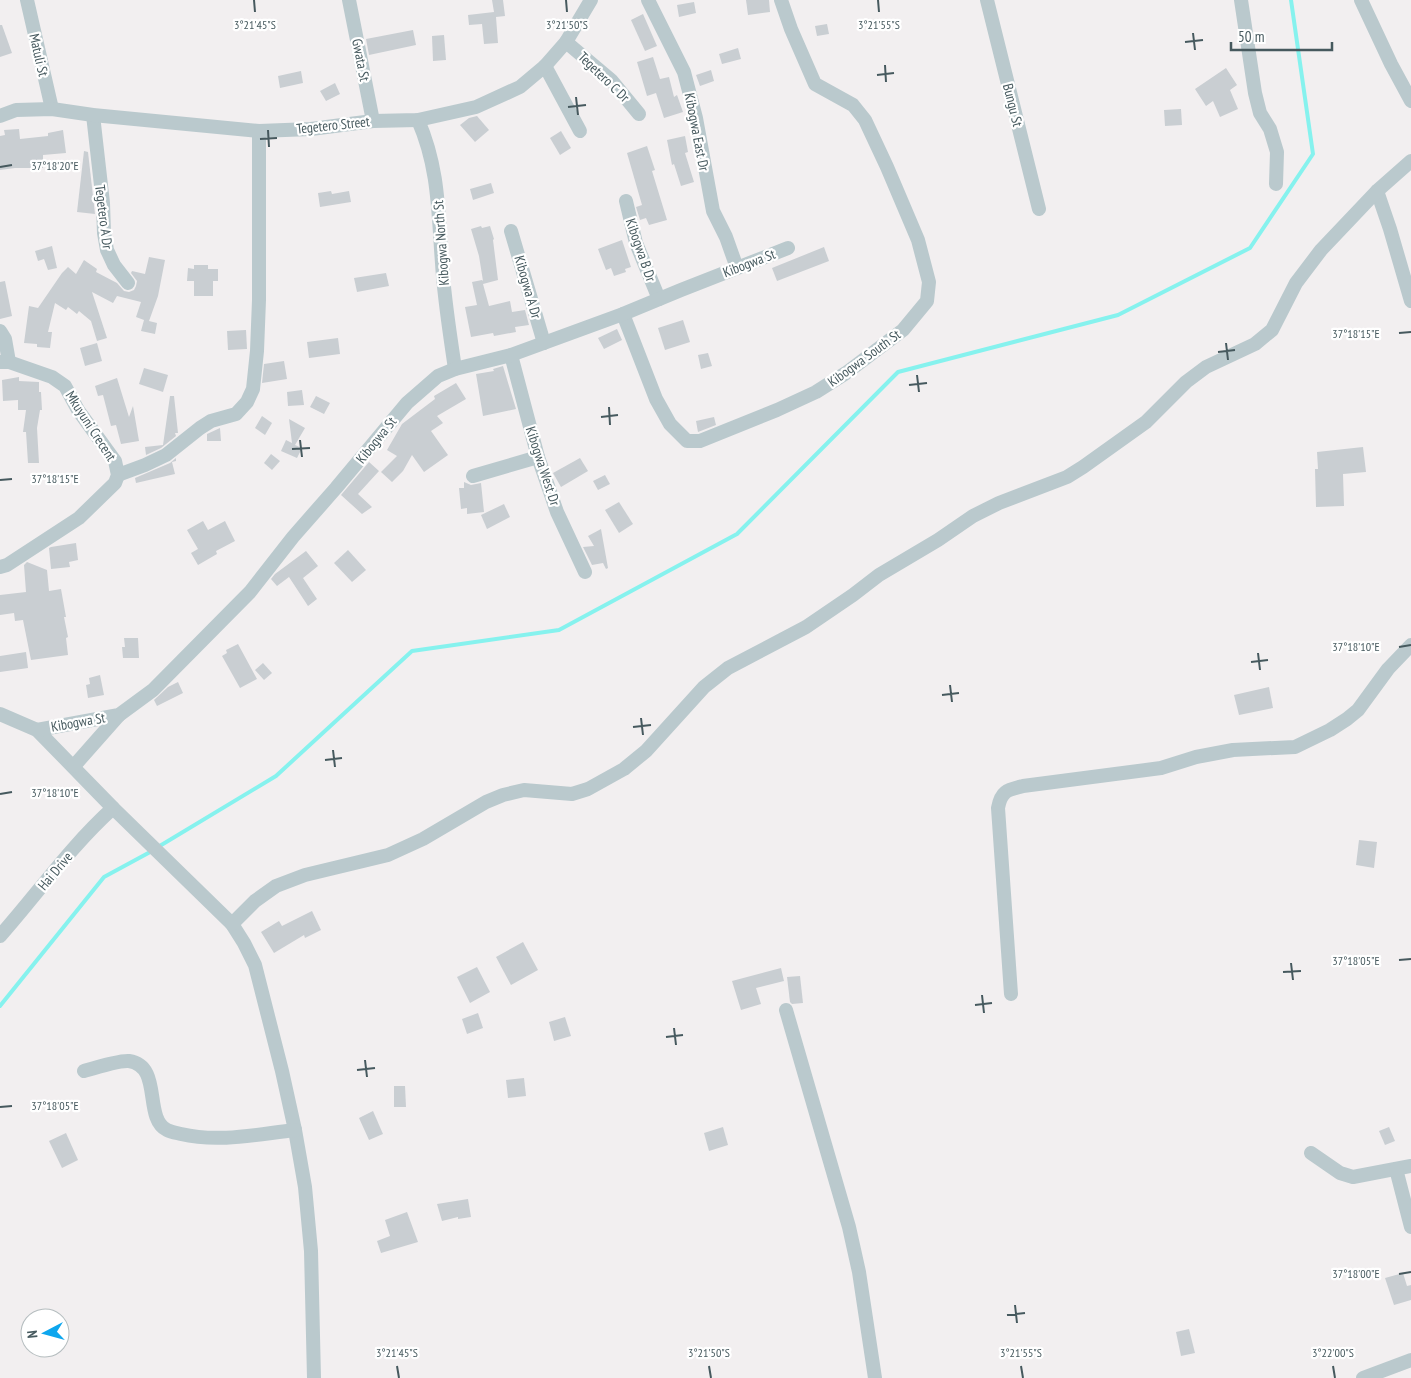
<svg xmlns="http://www.w3.org/2000/svg" width="1411" height="1378" font-family="'PT Sans Narrow',sans-serif">
	<rect width="100%" height="100%" fill="#f2eff0"/>
	<g fill="none" stroke-linecap="round" stroke-linejoin="round">
		<g stroke="#86f2ee" stroke-width="4">
			<polyline points="158,847 276,776 412,651 559,630 737,534 898,372 1118,315 1250,248 1313,154 1291,0"/>
			<polyline points="0,1006 104,877 152,851"/>
		</g>
	</g>
	<g fill="#c9ced2">
		<polygon points="492,0 503,0 505,16 496,17 498,43 484,44 482,24 469,25 468,15 494,12"/>
		<polygon points="746,0 769,0 770,12 748,15"/>
		<polygon points="694,2 696,13 679,17 677,5"/>
		<polygon points="643,14 657,46 645,51 631,20"/>
		<polygon points="827,24 829,34 817,36 815,26"/>
		<polygon points="0,25 2,25 12,53 0,57"/>
		<polygon points="413,30 416,45 369,55 366,39"/>
		<polygon points="444,35 446,60 433,61 432,36"/>
		<polygon points="738,48 741,59 722,64 719,54"/>
		<polygon points="653,57 660,79 669,77 674,97 677,95 683,112 664,118 656,93 647,96 637,62"/>
		<polygon points="1226,68 1237,85 1230,90 1238,109 1220,117 1213,101 1206,106 1195,89"/>
		<polygon points="711,70 714,81 700,86 696,75"/>
		<polygon points="301,71 303,83 280,88 278,76"/>
		<polygon points="335,83 340,94 326,101 320,91"/>
		<polygon points="1181,109 1182,125 1165,126 1164,110"/>
		<polygon points="477,116 489,130 475,142 460,125 469,118"/>
		<polygon points="19,129 20,139 48,136 48,133 63,130 66,153 43,155 43,168 15,168 0,170 0,136 5,135 4,130"/>
		<polygon points="561,131 571,148 560,155 550,138"/>
		<polygon points="685,136 688,152 685,153 694,182 681,186 674,164 672,165 667,140"/>
		<polygon points="647,146 655,170 652,171 667,220 649,225 646,218 640,220 636,207 642,205 627,153"/>
		<polygon points="84,151 88,152 95,214 77,212"/>
		<polygon points="491,183 494,193 473,200 470,189"/>
		<polygon points="331,191 332,194 349,191 351,202 320,207 318,193"/>
		<polygon points="481,226 482,228 490,226 494,239 493,240 498,280 483,284 489,306 510,301 512,312 525,310 529,325 515,327 516,332 494,336 493,333 471,337 465,307 477,305 472,282 482,280 483,281 479,256 471,229"/>
		<polygon points="622,240 631,267 625,269 626,272 614,276 611,268 606,270 598,249"/>
		<polygon points="52,246 57,268 48,270 44,259 38,261 35,251"/>
		<polygon points="824,247 829,261 777,281 772,268"/>
		<polygon points="149,257 165,260 158,296 149,321 157,323 155,334 141,331 144,320 136,317 141,302 117,296 113,303 92,292 107,338 97,341 91,321 79,311 77,314 68,307 66,310 55,303 48,332 52,332 50,348 37,347 37,344 24,343 29,306 38,308 62,273 68,267 76,274 84,260 97,269 96,272 117,283 124,291 129,292 134,290 136,286 137,281 131,273 132,271 145,274"/>
		<polygon points="194,265 208,265 208,269 218,269 218,281 213,281 213,296 194,296 194,281 187,281 188,268 194,269"/>
		<polygon points="386,273 389,286 357,292 354,278"/>
		<polygon points="5,281 12,316 0,319 0,282"/>
		<polygon points="683,320 690,342 665,350 658,328"/>
		<polygon points="617,329 622,340 604,349 598,338"/>
		<polygon points="246,330 247,349 228,350 227,331"/>
		<polygon points="338,338 340,354 309,358 307,342"/>
		<polygon points="97,343 102,361 85,366 80,348"/>
		<polygon points="708,353 712,366 701,369 698,355"/>
		<polygon points="284,361 287,379 262,383 264,364"/>
		<polygon points="503,366 516,409 483,416 476,374 494,371 493,369"/>
		<polygon points="144,368 168,375 163,392 139,384"/>
		<polygon points="19,377 19,381 39,382 39,392 41,392 42,410 40,410 37,428 39,463 28,463 26,432 23,432 26,410 18,410 18,400 3,401 2,380"/>
		<polygon points="117,378 129,417 133,406 139,441 121,444 116,425 111,426 103,395 98,396 95,386"/>
		<polygon points="456,383 466,399 437,416 443,423 431,431 448,455 424,472 412,455 403,471 392,482 381,472 397,456 387,450 402,424 435,399 434,396"/>
		<polygon points="302,390 304,405 288,406 287,392"/>
		<polygon points="170,396 174,396 178,433 175,433 176,436 161,448 146,455 145,447 163,445"/>
		<polygon points="316,396 330,403 324,414 310,407"/>
		<polygon points="262,416 272,423 265,435 255,428"/>
		<polygon points="714,417 716,425 698,432 696,421"/>
		<polygon points="289,419 305,428 295,445 302,448 297,458 281,451 286,440 292,443"/>
		<polygon points="220,428 221,441 207,441 207,434"/>
		<polygon points="1363,447 1366,472 1343,474 1344,506 1316,507 1315,469 1318,469 1317,452"/>
		<polygon points="271,454 280,461 272,470 264,463"/>
		<polygon points="176,458 176,461 172,462 175,474 136,483 135,478 170,463"/>
		<polygon points="580,458 588,471 561,487 553,473"/>
		<polygon points="369,462 379,471 358,494 372,507 362,514 341,495"/>
		<polygon points="605,475 610,484 598,490 593,481"/>
		<polygon points="464,482 471,485 481,483 484,512 467,514 467,508 461,509 459,488 464,488"/>
		<polygon points="619,502 633,524 619,533 605,510"/>
		<polygon points="504,504 510,517 487,529 481,515"/>
		<polygon points="203,521 208,530 225,521 235,541 216,551 217,554 198,565 191,553 198,549 187,530"/>
		<polygon points="601,529 608,568 606,569 603,563 592,565 583,547 594,546 588,536"/>
		<polygon points="76,543 78,560 69,562 70,567 51,569 49,548 51,547"/>
		<polygon points="348,550 366,570 352,582 334,563"/>
		<polygon points="306,551 318,566 303,578 317,599 308,606 289,577 277,586 271,579 275,574"/>
		<polygon points="27,562 47,570 49,591 61,589 66,617 64,617 68,637 66,638 68,655 31,660 23,620 15,621 14,613 0,615 0,595 26,592 24,565"/>
		<polygon points="124,638 138,638 139,658 123,658 122,647 125,647"/>
		<polygon points="238,644 257,679 240,688 222,656 227,653 226,650"/>
		<polygon points="26,652 28,668 0,672 0,656"/>
		<polygon points="263,663 272,673 264,680 255,670"/>
		<polygon points="100,675 104,695 88,698 86,685 90,684 89,678"/>
		<polygon points="178,682 183,693 157,706 154,700 168,687"/>
		<polygon points="1269,687 1273,708 1239,715 1234,695"/>
		<polygon points="1359,840 1377,842 1374,868 1356,865"/>
		<polygon points="312,911 321,930 305,938 304,935 274,953 261,932 279,921 282,926"/>
		<polygon points="523,942 538,970 511,985 496,957"/>
		<polygon points="477,967 490,992 470,1003 457,977"/>
		<polygon points="781,968 784,981 756,988 761,1004 741,1010 732,981"/>
		<polygon points="800,976 803,1003 792,1004 790,1002 787,977"/>
		<polygon points="478,1013 483,1028 467,1034 462,1019"/>
		<polygon points="565,1017 571,1036 554,1041 549,1022"/>
		<polygon points="524,1078 526,1096 508,1098 506,1080"/>
		<polygon points="394,1086 405,1086 406,1107 394,1107"/>
		<polygon points="373,1111 383,1134 369,1140 359,1118"/>
		<polygon points="723,1127 728,1145 709,1151 704,1133"/>
		<polygon points="1389,1127 1395,1141 1385,1145 1379,1131"/>
		<polygon points="66,1133 78,1160 62,1168 49,1141"/>
		<polygon points="468,1199 471,1217 458,1219 458,1217 442,1221 437,1204"/>
		<polygon points="407,1212 418,1242 381,1253 377,1241 390,1236 385,1220"/>
		<polygon points="1403,1273 1407,1286 1411,1285 1411,1300 1394,1305 1385,1278"/>
		<polygon points="1189,1329 1195,1353 1181,1356 1176,1332"/>
	</g>
	<g fill="none" stroke-linecap="round" stroke-linejoin="round">
		<g stroke="#bac9cd" stroke-width="14">
			<polyline points="27,0 52,109"/>
			<polyline points="349,0 373,121"/>
			<polyline points="648,0 684,72 696,118 713,211 726,237 737,268"/>
			<polyline points="987,0 1039,209"/>
			<polyline points="1241,0 1255,93 1260,113 1270,129 1277,152 1276,184"/>
			<polyline points="1361,0 1391,64 1411,101"/>
			<polyline points="566,42 611,80 639,114"/>
			<polyline points="545,66 580,131"/>
			<polyline points="93,115 103,203 104,233 107,250 114,265 128,283"/>
			<polyline points="0,116 16,110 52,109 93,115 259,131 311,129 373,121 418,120 476,107 520,87 545,66 566,42 591,0"/>
			<path d="M 418,120 C 439,168 438,211 442,263 C 444,298 450,334 455,369"/>
			<polyline points="1377,191 1390,229 1411,301"/>
			<polyline points="626,201 636,243 659,299"/>
			<polyline points="511,231 544,343"/>
			<polyline points="623,314 656,399 670,424 687,441 700,441 777,410 816,392 846,373 903,330 927,301 929,282 918,240 887,167 865,120 853,105 815,84 791,29 781,0"/>
			<polyline points="0,331 5,339 9,362"/>
			<polyline points="511,355 538,457 557,512 585,572"/>
			<polyline points="0,362 9,362 52,377 65,386 78,410 115,461 118,475 115,483 79,518 7,565 0,567"/>
			<polyline points="118,475 145,465 166,455 200,428 211,421 236,414 247,402 253,389 257,351 259,300 259,131"/>
			<polyline points="473,476 538,457"/>
			<polyline points="0,714 37,730 113,808 232,924 244,943 255,965 282,1071 295,1130 305,1187 311,1251 314,1378"/>
			<polyline points="37,730 119,715 153,690 250,592 293,537 336,488 407,403 438,376 455,369 511,355 623,314 681,290 788,248"/>
			<polyline points="74,766 119,715"/>
			<polyline points="232,924 255,901 276,886 305,875 388,855 423,839 486,802 503,795 524,790 572,794 588,789 624,769 646,751 704,687 728,668 806,627 853,595 879,575 938,540 973,516 999,503 1067,477 1083,467 1146,422 1186,382 1206,367 1255,344 1272,330 1296,283 1321,250 1377,191 1411,161"/>
			<path d="M 0,936 C 38,893 70,847 113,808"/>
			<path d="M 1011,994 L 998,808 C 1001,791 1007,790 1023,786 L 1161,768 L 1196,757 L 1233,750 L 1295,747 L 1330,730 L 1347,719 L 1358,710 L 1388,669 L 1411,645"/>
			<polyline points="786,1010 849,1227 859,1272 875,1378"/>
			<path d="M 84,1071 C 94,1068 120,1060 129,1061 C 163,1066 143,1118 167,1130 C 171,1132 177,1133 181,1134 C 219,1143 258,1134 295,1130"/>
			<polyline points="1311,1153 1340,1173 1353,1177 1411,1166"/>
			<polyline points="1396,1169 1411,1227"/>
			<polyline points="1363,1378 1411,1360"/>
		</g>
	</g>
	<path fill="none" stroke="#46595e" stroke-width="2" d="M 254,0 L 255,12M 566,0 L 567,12M 878,0 L 879,12M 1193,33 L 1195,50M 1185,42 L 1203,40M 885,65 L 886,82M 877,75 L 894,73M 576,97 L 578,115M 568,107 L 586,105M 268,130 L 269,147M 260,139 L 277,138M 0,167 L 12,165M 1399,333 L 1411,332M 1226,343 L 1228,360M 1218,352 L 1235,350M 917,375 L 919,392M 909,385 L 927,383M 609,407 L 610,425M 601,417 L 618,415M 300,440 L 302,457M 292,449 L 310,448M 0,480 L 12,479M 1399,647 L 1411,645M 1258,653 L 1260,670M 1251,662 L 1268,660M 950,685 L 952,702M 942,695 L 959,693M 641,718 L 643,735M 633,727 L 651,725M 333,750 L 335,767M 325,760 L 342,758M 0,794 L 12,792M 1399,960 L 1411,959M 1291,963 L 1293,980M 1283,972 L 1301,971M 982,995 L 984,1013M 975,1005 L 992,1003M 674,1028 L 676,1045M 666,1037 L 683,1035M 365,1060 L 367,1077M 357,1070 L 375,1068M 0,1107 L 12,1106M 1399,1274 L 1411,1272M 1015,1305 L 1017,1323M 1007,1315 L 1025,1313M 397,1366 L 399,1378M 709,1366 L 711,1378M 1021,1366 L 1023,1378M 1333,1366 L 1335,1378"/>
	<g text-anchor="middle" dominant-baseline="central" stroke-width="4.5" stroke-linejoin="round" paint-order="stroke">
		<g font-size="14" fill="#46595e" stroke="#fff">
			<text transform="translate(39 55) rotate(77)">Matuli St</text>
			<text transform="translate(361 60) rotate(79)">Gwata St</text>
			<text transform="translate(604 77) rotate(44)">Tegetero C Dr</text>
			<text transform="translate(1013 105) rotate(76)">Bungu St</text>
			<text transform="translate(333 125) rotate(-6)">Tegetero Street</text>
			<text transform="translate(697 132) rotate(79)">Kibogwa East Dr</text>
			<text transform="translate(104 217) rotate(83)">Tegetero A Dr</text>
			<text transform="translate(441 243) rotate(-94)">Kibogwa North St</text>
			<text transform="translate(641 250) rotate(71)">Kibogwa B Dr</text>
			<text transform="translate(749 263) rotate(-21)">Kibogwa St</text>
			<text transform="translate(528 287) rotate(74)">Kibogwa A Dr</text>
			<text transform="translate(864 358) rotate(-36)">Kibogwa South St</text>
			<text transform="translate(91 426) rotate(57)">Mkuyuni Crecent</text>
			<text transform="translate(376 440) rotate(-51)">Kibogwa St</text>
			<text transform="translate(543 466) rotate(72)">Kibogwa West Dr</text>
			<text transform="translate(78 722) rotate(-10)">Kibogwa St</text>
			<text transform="translate(55 871) rotate(-50)">Hai Drive</text>
		</g>
	</g>
	<g font-size="12" text-anchor="middle" fill="#46595e" stroke="#fff" stroke-width="4.5" stroke-linejoin="round" paint-order="stroke">
		<text x="255" y="29">3°21'45"S</text>
		<text x="567" y="29">3°21'50"S</text>
		<text x="879" y="29">3°21'55"S</text>
		<text x="55" y="170">37°18'20"E</text>
		<text x="1356" y="338">37°18'15"E</text>
		<text x="55" y="483">37°18'15"E</text>
		<text x="1356" y="651">37°18'10"E</text>
		<text x="55" y="797">37°18'10"E</text>
		<text x="1356" y="965">37°18'05"E</text>
		<text x="55" y="1110">37°18'05"E</text>
		<text x="1356" y="1278">37°18'00"E</text>
		<text x="397" y="1357">3°21'45"S</text>
		<text x="709" y="1357">3°21'50"S</text>
		<text x="1021" y="1357">3°21'55"S</text>
		<text x="1333" y="1357">3°22'00"S</text>
	</g>
	<g transform="translate(45 1333) rotate(264)"><circle r="24" fill="#ffffff" stroke="#b5bdbf"/>
	<path d="M0-4L9 19L0 12L-9 19Z" fill="#0da6ee"/>
	<text y="-8" font-size="14" font-weight="bold" text-anchor="middle" fill="#46595e">N</text>
	</g>
	<path d="M1231 42v8h101v-8" fill="none" stroke="#46595e" stroke-width="2.5"/>
	<text x="1238" y="42" font-size="15" fill="#46595e" stroke="#ffffff" stroke-width="4" paint-order="stroke">50 m</text>
</svg>
